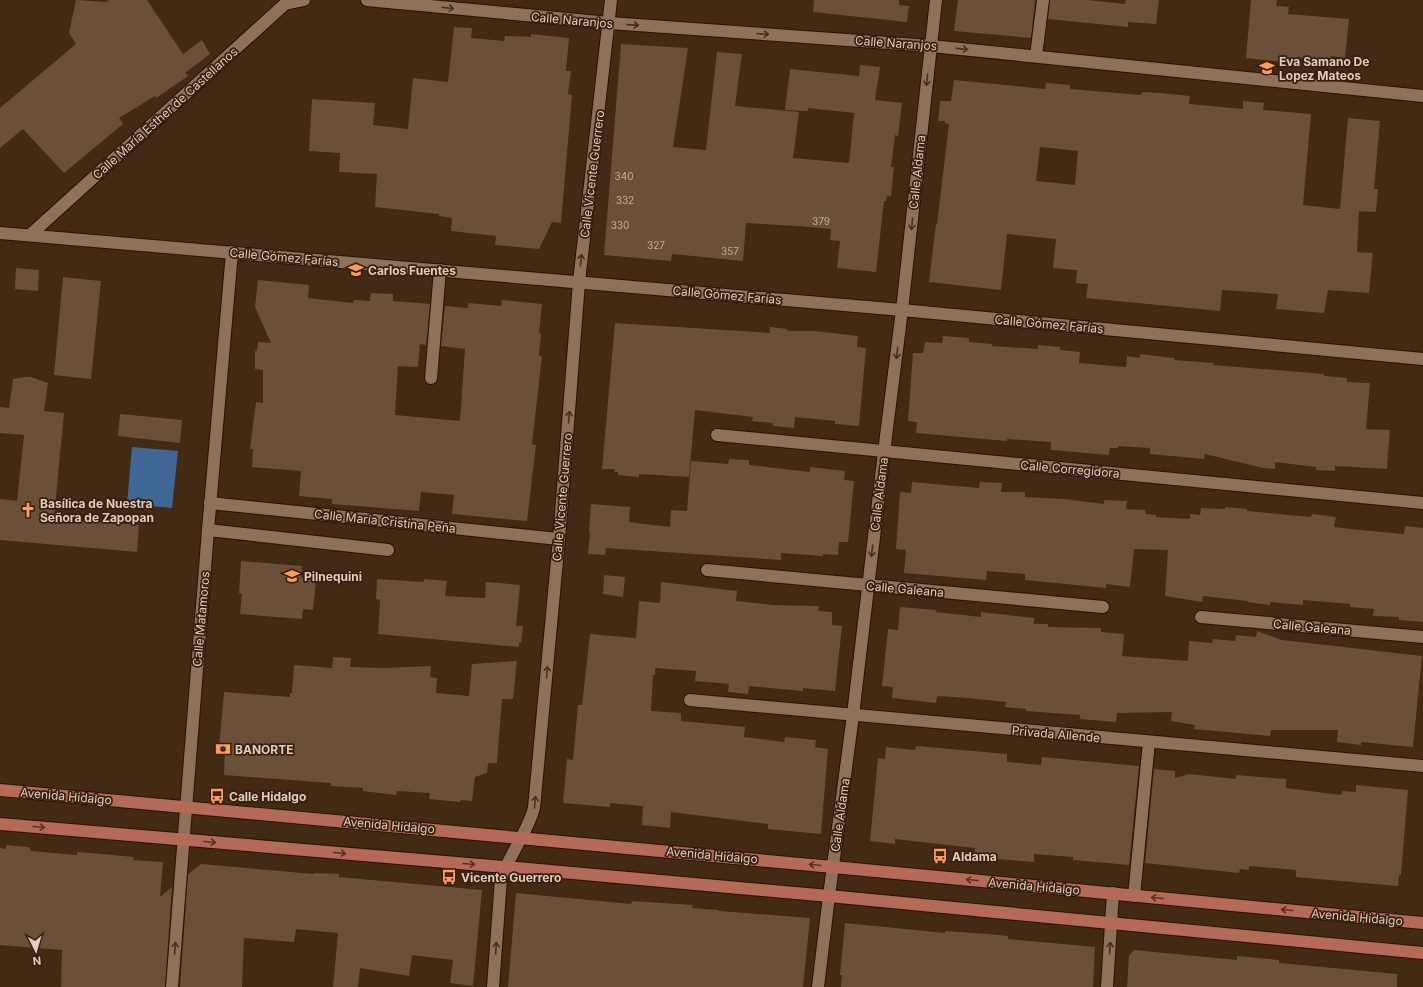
<svg xmlns="http://www.w3.org/2000/svg" width="1423" height="987" font-family="Inter,sans-serif">
	<rect width="100%" height="100%" fill="#422a15"/>
	<polygon fill="#3f6795" points="132,447 178,451 172,508 127,504"/>
	<g fill="#6a4f39" fill-rule="evenodd">
		<polygon points="76,0 106,2 109,0 147,0 183,54 202,40 210,54 185,73 188,76 156,98 155,96 119,118 123,124 64,173 23,129 0,148 0,108 76,44 69,33"/>
		<polygon points="814,0 899,0 899,5 909,6 907,22 813,12"/>
		<polygon points="958,0 1035,0 1031,38 954,31"/>
		<polygon points="1050,0 1087,0 1125,4 1126,0 1159,0 1156,24 1128,22 1128,27 1048,19"/>
		<polygon points="1251,0 1277,0 1276,6 1289,7 1288,14 1349,19 1345,58 1331,56 1331,61 1295,57 1295,63 1246,58"/>
		<polygon points="454,27 472,28 471,38 504,41 505,36 531,37 531,34 569,38 566,71 571,71 568,94 572,95 561,223 552,222 539,249 495,245 496,236 451,231 452,218 439,216 439,214 375,207 377,174 339,172 340,153 309,151 312,99 375,103 373,125 408,129 413,78 448,82"/>
		<polygon points="621,44 688,48 673,147 706,150 717,52 742,54 735,106 799,112 793,158 849,163 854,113 808,108 808,111 785,110 790,69 859,76 860,65 880,67 875,100 902,103 898,136 895,135 891,167 894,167 891,196 887,196 886,201 884,201 876,272 837,268 840,241 830,240 831,229 798,226 746,223 743,261 672,254 671,261 604,255"/>
		<path d="M 954,80 L 1045,89 L 1046,83 L 1070,85 L 1070,89 L 1141,95 L 1142,92 L 1161,93 L 1190,96 L 1189,104 L 1243,109 L 1243,101 L 1264,103 L 1263,110 L 1311,114 L 1303,205 L 1340,209 L 1348,118 L 1380,121 L 1374,189 L 1378,189 L 1376,212 L 1359,211 L 1357,252 L 1373,253 L 1369,293 L 1328,290 L 1324,313 L 1276,309 L 1278,294 L 1222,290 L 1220,311 L 1086,298 L 1088,284 L 1076,283 L 1077,270 L 1053,268 L 1056,239 L 1007,234 L 1001,290 L 929,282 L 936,224 L 937,224 L 949,124 L 945,123 L 945,121 L 938,121 L 940,101 L 951,101 ZM 1040,147 L 1078,151 L 1075,185 L 1036,181 Z"/>
		<polygon points="16,268 39,270 38,291 15,289"/>
		<polygon points="63,277 101,281 91,379 54,375"/>
		<polygon points="258,280 309,285 308,298 353,303 354,300 370,301 371,293 393,294 393,301 430,304 426,345 420,344 418,367 398,366 395,415 460,421 465,349 441,346 445,306 468,308 468,303 501,306 502,300 542,304 539,333 541,333 539,356 542,356 532,444 536,445 527,521 452,514 454,495 421,492 419,511 332,504 332,499 299,496 301,471 252,467 253,449 250,449 256,402 263,403 263,370 255,369 255,351 257,351 258,342 271,343 255,307"/>
		<polygon points="615,323 770,333 770,327 788,329 787,331 815,331 858,336 857,347 866,348 859,426 835,424 835,421 795,417 794,428 773,426 773,423 752,421 753,417 695,410 689,477 639,474 639,477 618,475 618,472 614,472 615,469 602,469"/>
		<polygon points="943,336 969,338 969,342 992,344 992,346 1038,349 1038,345 1060,347 1060,350 1080,352 1079,363 1126,367 1127,356 1140,358 1140,354 1174,358 1174,360 1214,363 1213,365 1324,374 1324,376 1347,378 1347,382 1370,383 1366,429 1390,430 1387,469 1335,466 1335,471 1316,470 1316,467 1275,462 1275,469 1263,468 1205,454 1204,459 1150,454 1150,448 1118,446 1118,448 1110,448 1109,455 1051,450 1051,442 1007,439 1007,441 916,433 917,422 908,421 913,353 923,353 925,342 942,343"/>
		<polygon points="24,377 31,377 48,383 44,411 64,413 54,518 139,525 137,552 0,540 0,499 17,501 24,435 0,433 0,407 9,408 13,379"/>
		<polygon points="120,414 182,420 180,443 118,436"/>
		<polygon points="729,459 749,460 749,465 810,472 810,467 845,471 844,480 854,481 848,542 839,542 838,555 823,554 823,556 781,553 781,560 606,548 605,555 588,554 590,532 589,532 591,504 630,507 629,522 670,527 671,510 687,511 691,461 728,464"/>
		<polygon points="912,482 979,488 980,482 1002,483 1001,492 1025,492 1025,497 1064,499 1104,504 1104,500 1127,501 1126,509 1145,510 1146,514 1156,515 1156,517 1190,519 1190,514 1200,515 1201,508 1225,509 1225,507 1247,509 1247,511 1311,517 1312,514 1336,517 1334,527 1360,530 1404,534 1405,526 1423,528 1423,622 1399,620 1399,617 1373,616 1374,609 1350,607 1350,604 1303,600 1303,605 1270,602 1270,605 1247,602 1248,601 1203,596 1202,602 1165,596 1168,550 1134,549 1130,587 1106,584 1106,588 1025,580 1025,574 987,571 986,580 904,573 906,550 896,549 900,492 911,493"/>
		<polygon points="241,561 302,566 301,578 316,579 313,610 303,609 302,619 240,614 242,594 239,593"/>
		<polygon points="604,575 625,577 623,597 603,594"/>
		<polygon points="377,579 424,582 424,579 447,581 445,596 485,598 486,582 520,585 516,626 523,626 521,643 519,643 519,647 378,634 380,600 376,599"/>
		<polygon points="661,582 737,591 736,601 773,605 819,606 818,611 832,612 832,625 842,626 835,691 803,688 803,691 749,686 748,694 728,692 729,684 695,681 696,671 655,668 655,675 653,675 651,711 681,713 681,721 745,727 744,737 784,742 785,737 816,740 815,747 828,749 821,834 768,829 768,824 671,812 670,828 642,825 643,806 610,803 610,807 563,803 567,759 573,760 578,705 582,705 590,634 636,638 639,601 660,603"/>
		<polygon points="900,607 936,610 936,612 981,617 981,612 1034,618 1034,624 1048,624 1048,627 1101,628 1101,632 1124,634 1122,656 1188,661 1189,641 1212,643 1213,639 1235,641 1236,635 1256,637 1257,631 1282,640 1422,656 1413,747 1361,742 1361,745 1337,742 1338,730 1271,730 1270,736 1194,729 1195,725 1171,721 1172,712 1117,713 1116,722 1080,719 1080,715 1026,711 1026,709 1005,707 1006,702 967,698 937,696 936,703 892,698 893,687 882,686 888,629 898,630"/>
		<polygon points="333,657 351,658 350,667 385,668 431,666 430,677 437,678 436,693 469,696 472,664 517,661 513,699 502,699 497,763 488,763 487,773 475,777 472,801 461,800 460,802 429,799 430,793 397,791 396,795 363,791 363,788 331,786 331,783 224,775 225,749 219,748 224,692 290,697 290,693 292,693 294,665 332,668"/>
		<polygon points="916,746 1007,754 1007,762 1041,765 1042,757 1139,766 1129,865 1073,860 1073,857 1034,854 1034,862 997,859 996,862 973,860 975,848 895,839 895,844 870,841 878,758 885,759 886,747 915,750"/>
		<polygon points="1154,769 1175,771 1175,778 1189,774 1236,779 1236,775 1286,779 1286,788 1341,795 1342,791 1356,792 1356,785 1408,790 1401,875 1399,875 1398,886 1296,877 1296,870 1249,866 1249,870 1240,869 1239,873 1145,863"/>
		<polygon points="6,845 29,847 31,851 77,855 77,852 91,853 134,857 133,860 163,862 160,897 172,887 165,987 61,987 62,950 0,945 0,848 6,849"/>
		<polygon points="201,864 314,874 314,873 339,874 339,877 482,890 473,986 450,983 453,960 412,955 409,976 360,968 358,987 333,987 338,933 296,929 294,942 244,938 242,987 180,987 188,874"/>
		<polygon points="516,893 631,904 632,901 693,905 692,908 719,910 719,911 810,918 803,987 508,987"/>
		<polygon points="845,923 945,933 945,931 988,934 1008,936 1008,939 1095,947 1093,987 841,987 842,975 840,975"/>
		<polygon points="1134,950 1237,960 1237,956 1279,960 1279,963 1397,974 1397,987 1127,987 1129,956"/>
	</g>
	<g fill="none" stroke-linecap="round" stroke-linejoin="round">
		<g stroke="#281200" stroke-width="14">
			<g id="minor">
				<polyline points="367,0 609,23 931,46 1423,96"/>
				<polyline points="1036,56 1043,0"/>
				<polyline points="0,233 902,310 1423,359"/>
				<polyline points="30,235 285,4 304,0"/>
				<polyline points="431,378 440,270"/>
				<polyline points="717,435 1423,503"/>
				<polyline points="210,503 559,539"/>
				<polyline points="208,530 388,550"/>
				<polyline points="707,570 1103,607"/>
				<polyline points="1201,617 1423,637"/>
				<polyline points="690,700 1423,766"/>
				<polyline points="1134,896 1149,742"/>
				<polyline points="172,987 208,530 232,252"/>
				<path d="M 493,987 L 501,878 C 510,854 527,833 534,808 L 559,539 L 579,282 L 611,0"/>
				<polyline points="818,987 829,896 853,715 884,452 902,310 936,0"/>
				<polyline points="1107,987 1113,893"/>
			</g>
		</g>
		<g stroke="#281200" stroke-width="14">
			<g id="major">
				<polyline points="0,790 833,867 1423,923"/>
				<polyline points="0,824 528,869 829,896 1423,953"/>
			</g>
		</g>
		<use href="#minor" stroke="#8e715b" stroke-width="12"/>
		<use href="#major" stroke="#b46959" stroke-width="12"/>
	</g>
	<defs><path id="oneway-shaft" d="M-6 0H5M1.5-3L5.5 0L1.5 3" fill="none" stroke-width="1.6" stroke-linecap="round" stroke-linejoin="round"/></defs>
	<g stroke="#49301b">
		<use href="#oneway-shaft" transform="translate(448 8) rotate(6)"/>
		<use href="#oneway-shaft" transform="translate(633 25) rotate(4)"/>
		<use href="#oneway-shaft" transform="translate(763 34) rotate(4)"/>
		<use href="#oneway-shaft" transform="translate(962 49) rotate(6)"/>
		<use href="#oneway-shaft" transform="translate(927 80) rotate(96)"/>
		<use href="#oneway-shaft" transform="translate(912 224) rotate(96)"/>
		<use href="#oneway-shaft" transform="translate(581 260) rotate(-83)"/>
		<use href="#oneway-shaft" transform="translate(897 353) rotate(97)"/>
		<use href="#oneway-shaft" transform="translate(569 417) rotate(-86)"/>
		<use href="#oneway-shaft" transform="translate(872 551) rotate(97)"/>
		<use href="#oneway-shaft" transform="translate(547 672) rotate(-85)"/>
		<use href="#oneway-shaft" transform="translate(535 802) rotate(-84)"/>
		<use href="#oneway-shaft" transform="translate(175 948) rotate(-86)"/>
		<use href="#oneway-shaft" transform="translate(496 948) rotate(-86)"/>
		<use href="#oneway-shaft" transform="translate(1110 948) rotate(-86)"/>
	</g>
	<g stroke="#57321e">
		<use href="#oneway-shaft" transform="translate(39 827) rotate(5)"/>
		<use href="#oneway-shaft" transform="translate(210 842) rotate(5)"/>
		<use href="#oneway-shaft" transform="translate(340 853) rotate(5)"/>
		<use href="#oneway-shaft" transform="translate(469 864) rotate(5)"/>
		<use href="#oneway-shaft" transform="translate(815 865) rotate(-175)"/>
		<use href="#oneway-shaft" transform="translate(972 880) rotate(-175)"/>
		<use href="#oneway-shaft" transform="translate(1157 898) rotate(-175)"/>
		<use href="#oneway-shaft" transform="translate(1287 910) rotate(-175)"/>
	</g>
	<defs>
		<g id="school-bare" transform="scale(1.2)"><path d="M0-5L7-2L0 1L-7-2ZM-4 1L0 2.5L4 1V4Q0 6-4 4Z" fill="#ff9b5b" stroke="#38200b" stroke-width="2.5" paint-order="stroke"/></g>
		<g id="church-bare" transform="scale(1.2)"><path d="M-1.2-6h2.4v3.5h3.3v2.4h-3.3V6h-2.4V-.1h-3.3v-2.4h3.3Z" fill="#ff9b5b" stroke="#38200b" stroke-width="2.5" paint-order="stroke"/></g>
		<g id="bank-bare" transform="scale(1.2)"><path d="M-6-4H6V4H-6ZM0-2.3a2.3 2.3 0 1 0 0 4.6a2.3 2.3 0 1 0 0-4.6Z" fill="#ff9b5b" stroke="#38200b" stroke-width="2.5" paint-order="stroke"/></g>
		<g id="bus-bare" transform="scale(1.2)"><path d="M-5-6H5V4H4V6H2V4H-2V6H-4V4H-5ZM-3.5-4V0h7V-4ZM-3.5 1.2v1.5H-2V1.2ZM2 1.2v1.5H3.5V1.2Z" fill="#ff9b5b" stroke="#38200b" stroke-width="2.5" paint-order="stroke"/></g>
	</defs>
	<g fill-rule="evenodd">
		<use href="#school-bare" x="1267" y="68"/>
		<use href="#school-bare" x="356" y="270"/>
		<use href="#church-bare" x="28" y="510"/>
		<use href="#school-bare" x="292" y="576"/>
		<use href="#bank-bare" x="223" y="749"/>
		<use href="#bus-bare" x="217" y="796"/>
		<use href="#bus-bare" x="940" y="856"/>
		<use href="#bus-bare" x="449" y="877"/>
	</g>
	<g text-anchor="middle" dominant-baseline="central" stroke-width="3.5" stroke-linejoin="round" paint-order="stroke">
		<g font-size="10" fill="#c1ae9f">
			<text x="624" y="176">340</text>
			<text x="625" y="200">332</text>
			<text x="821" y="221">379</text>
			<text x="620" y="225">330</text>
			<text x="656" y="245">327</text>
			<text x="730" y="251">357</text>
		</g>
		<g font-size="12" fill="#decec1" stroke="#38200b">
			<text transform="translate(572 20) rotate(5)">Calle Naranjos</text>
			<text transform="translate(896 43) rotate(4)">Calle Naranjos</text>
			<text transform="translate(165 113) rotate(-42)">Calle María Esther de Castellanos</text>
			<text transform="translate(917 172) rotate(-84)">Calle Aldama</text>
			<text transform="translate(592 174) rotate(-83)">Calle Vicente Guerrero</text>
			<text transform="translate(284 257) rotate(5)">Calle Gómez Farías</text>
			<text transform="translate(727 295) rotate(5)">Calle Gómez Farías</text>
			<text transform="translate(1049 324) rotate(5)">Calle Gómez Farías</text>
			<text transform="translate(1070 469) rotate(5)">Calle Corregidora</text>
			<text transform="translate(879 494) rotate(-83)">Calle Aldama</text>
			<text transform="translate(562 497) rotate(-85)">Calle Vicente Guerrero</text>
			<text transform="translate(385 521) rotate(6)">Calle María Cristina Peña</text>
			<text transform="translate(905 589) rotate(5)">Calle Galeana</text>
			<text transform="translate(201 619) rotate(-85)">Calle Matamoros</text>
			<text transform="translate(1312 627) rotate(5)">Calle Galeana</text>
			<text transform="translate(1056 734) rotate(5)">Privada Allende</text>
			<text transform="translate(66 796) rotate(5)">Avenida Hidalgo</text>
			<text transform="translate(840 815) rotate(-82)">Calle Aldama</text>
			<text transform="translate(389 825) rotate(5)">Avenida Hidalgo</text>
			<text transform="translate(712 855) rotate(5)">Avenida Hidalgo</text>
			<text transform="translate(1034 886) rotate(5)">Avenida Hidalgo</text>
			<text transform="translate(1357 917) rotate(5)">Avenida Hidalgo</text>
		</g>
		<g font-size="12" font-weight="bold" fill="#decec1" stroke="#38200b" text-anchor="start">
			<text x="1279" y="61">Eva Samano De<tspan x="1279" dy="14">Lopez Mateos</tspan></text>
			<text x="368" y="270">Carlos Fuentes</text>
			<text x="40" y="503">Basílica de Nuestra<tspan x="40" dy="14">Señora de Zapopan</tspan></text>
			<text x="304" y="576">Pilnequini</text>
			<text x="235" y="749">BANORTE</text>
			<text x="229" y="796">Calle Hidalgo</text>
			<text x="952" y="856">Aldama</text>
			<text x="461" y="877">Vicente Guerrero</text>
		</g>
	</g>
	<g transform="translate(36 951) rotate(175)" stroke="#38200b" stroke-width="3" paint-order="stroke">
	<path d="M0-3L7 15L0 10L-7 15Z" fill="#decec1"/>
	<text y="-6" font-size="11" font-weight="bold" text-anchor="middle" fill="#decec1">N</text>
	</g>
</svg>
